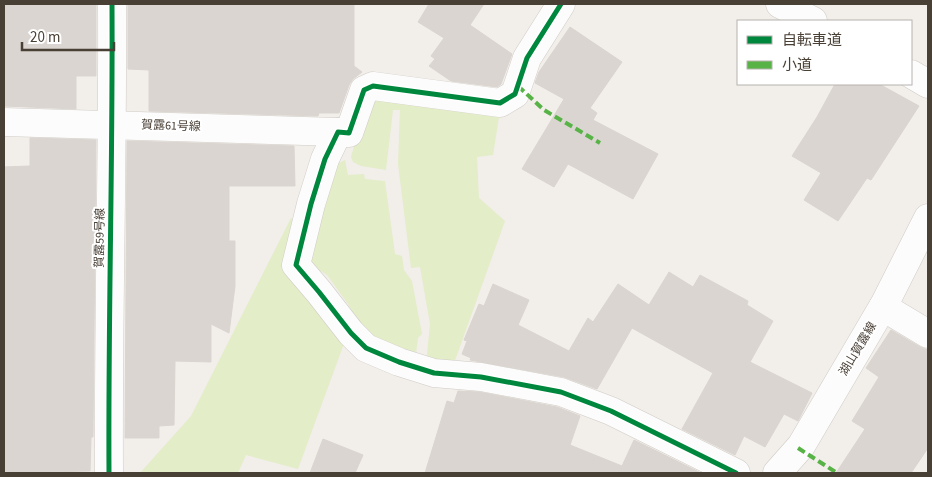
<svg xmlns="http://www.w3.org/2000/svg" width="932" height="477" font-family="'Source Sans 3','Noto Sans JP',sans-serif">
	<rect width="100%" height="100%" fill="#f2eeea"/>
	<g fill="#e3edc8">
		<polygon points="372,96 500,111 493,155 477,157 479,198 505,221 452,369 426,365 430,324 420,267 411,268 398,164 400,110 393,110 386,170 361,166 353,162 351,157 367,100"/>
		<polygon points="345,160 348,175 364,174 365,179 385,181 395,254 402,256 404,270 412,281 422,334 418,338 415,362 363,331 348,304 327,275 308,263 335,165"/>
		<polygon points="291,218 295,221 295,228 345,341 298,469 246,455 238,473 140,473 191,416"/>
	</g>
	<g fill="#dad5d1" stroke="#dad5cf">
		<polygon points="4,4 96,4 96,76 76,76 76,109 4,106"/>
		<polygon points="128,4 354,4 354,66 362,72 353,79 349,85 339,113 319,113 318,116 149,111 149,70 128,69"/>
		<polygon points="429,4 484,4 470,25 512,54 501,84 497,87 451,81 429,66 435,59 431,56 444,38 418,22"/>
		<polygon points="570,27 622,62 590,108 597,113 593,120 658,154 633,199 568,164 554,187 522,169 564,99 535,83 539,72"/>
		<polygon points="835,84 879,84 919,106 871,180 867,178 838,221 804,200 821,173 792,156 817,117"/>
		<polygon points="30,138 96,140 93,437 91,437 90,471 4,473 4,167 30,166"/>
		<polygon points="127,141 294,146 295,186 229,186 229,241 235,241 235,286 229,333 211,324 211,362 175,361 174,425 159,426 159,438 125,438"/>
		<polygon points="669,272 693,287 700,275 748,301 747,305 773,321 750,362 812,393 798,421 784,414 765,447 744,436 735,455 682,429 713,373 632,328 597,389 564,377 470,360 471,358 462,354 467,341 464,340 479,304 484,306 493,284 529,300 518,325 569,351 588,318 593,322 618,284 649,305"/>
		<polygon points="891,330 920,347 928,350 928,448 911,473 836,473 865,429 852,421 879,377 866,368"/>
		<polygon points="458,391 479,392 557,407 580,416 570,445 622,466 634,440 701,473 425,473 447,401 454,403"/>
		<polygon points="323,439 363,455 355,473 310,473"/>
	</g>
	<g fill="none" stroke-linecap="round" stroke-linejoin="round">
		<g stroke="#d0ccc7" stroke-width="29">
			<g id="minor">
				<polyline points="561,4 527,58 515,94 500,103 373,86 364,90 349,133 338,132 325,159 311,204 296,265 319,292 351,333 366,348 399,362 434,373 481,377 561,392 611,411 736,473"/>
				<polyline points="780,4 813,21"/>
				<polyline points="911,74 928,84"/>
				<polyline points="4,122 338,132"/>
				<polyline points="883,307 928,334"/>
				<path d="M 109,473 C 108,317 113,160 112,4"/>
				<polyline points="777,473 801,446 885,303 928,218"/>
			</g>
		</g>
		<use href="#minor" stroke="#fdfcfc" stroke-width="28"/>
		<g stroke="#57b346" stroke-width="4" stroke-dasharray="8 4" stroke-linecap="butt">
			<polyline points="518,86 544,110 600,143"/>
			<polyline points="798,448 837,473"/>
		</g>
		<g stroke="#fff" stroke-width="8">
			<g id="cycleway">
				<polyline points="561,4 527,58 515,94 500,103 373,86 364,90 349,133 338,132 325,159 311,204 296,265 319,292 351,333 366,348 399,362 434,373 481,377 561,392 611,411 736,473"/>
				<path d="M 109,473 C 108,317 113,160 112,4"/>
			</g>
		</g>
		<use href="#cycleway" stroke="#00873e" stroke-width="5"/>
	</g>
	<g text-anchor="middle" dominant-baseline="central" stroke-width="4" stroke-linejoin="round" paint-order="stroke">
		<g font-size="12" fill="#483f35" stroke="#fff">
			<text transform="translate(171 126) rotate(2)">賀露61号線</text>
			<text transform="translate(100 238) rotate(-89)">賀露59号線</text>
			<text transform="translate(858 349) rotate(-59)">湖山賀露線</text>
		</g>
	</g>
	<rect width="932" height="477" fill="none" stroke="#483f35" stroke-width="10"/>
	<rect x="737" y="20" width="175" height="65" fill="#ffffff" stroke="#b6b2ae"/>
	<rect x="747" y="36" width="25" height="8" fill="#00873e" stroke="#b6b2ae"/>
	<text x="782" y="45" font-size="15" fill="#483f35">自転車道</text>
	<rect x="747" y="61" width="25" height="8" fill="#57b346" stroke="#b6b2ae"/>
	<text x="782" y="70" font-size="15" fill="#483f35">小道</text>
	<path d="M22 42v8h92v-8" fill="none" stroke="#483f35" stroke-width="2.5"/>
	<text x="30" y="42" font-size="15" fill="#483f35" stroke="#ffffff" stroke-width="4" paint-order="stroke">20 m</text>
</svg>
